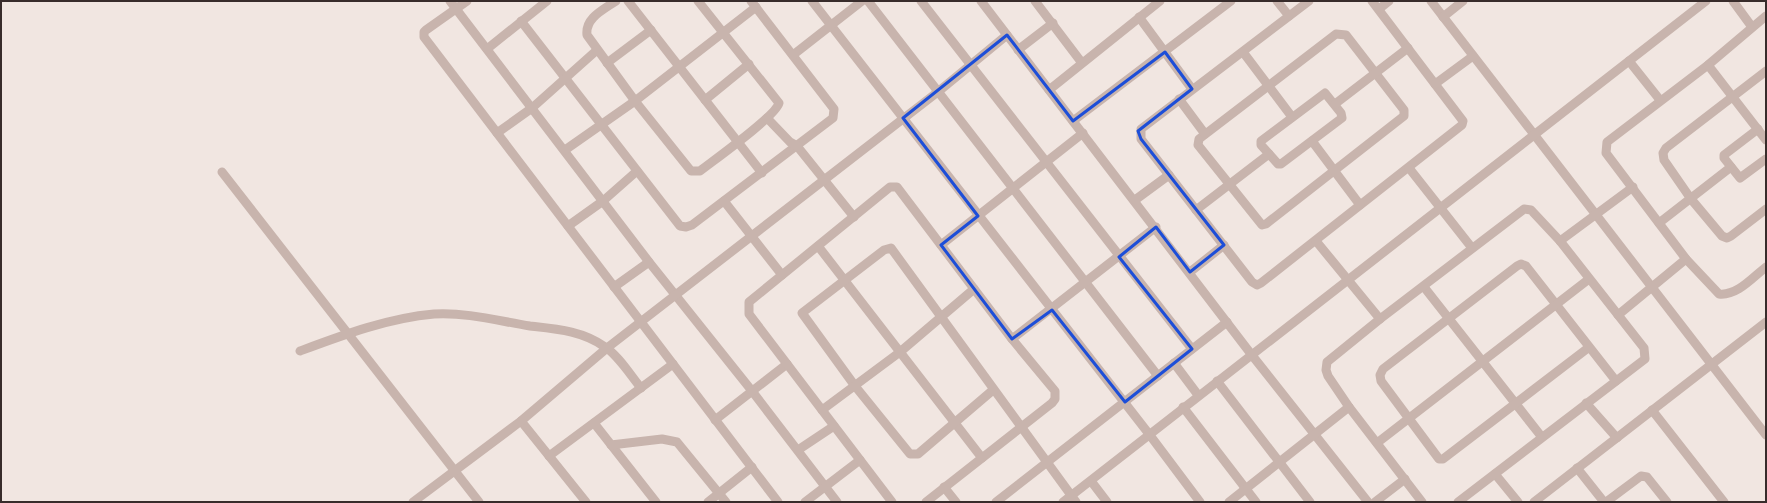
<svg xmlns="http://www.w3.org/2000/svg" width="1767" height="503" font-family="Manrope,sans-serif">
	<rect width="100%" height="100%" fill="#f1e6e1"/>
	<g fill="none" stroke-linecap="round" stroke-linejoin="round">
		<g stroke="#c8b4ad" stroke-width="9">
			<polyline points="450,1 649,262 752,391 837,502"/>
			<polyline points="467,1 426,30 424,32 424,37 778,502"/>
			<path d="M 616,1 C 603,10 585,18 587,35 L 635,101 L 691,171 L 700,171 C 714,160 776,116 779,103 L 698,1"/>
			<polyline points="628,1 762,173"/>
			<polyline points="812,1 1149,434 1200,502"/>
			<polyline points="868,1 1158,376"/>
			<polyline points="921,1 1192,349"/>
			<polyline points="981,1 1251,354 1368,502"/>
			<polyline points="1035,1 1082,63"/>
			<polyline points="1277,1 1289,16"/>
			<polyline points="1309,1 1141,129 1141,139 1252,282 1257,285 1261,283 1462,125 1463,121 1372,1"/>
			<polyline points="1431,1 1766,435"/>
			<polyline points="1733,1 1752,27"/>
			<polyline points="1379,9 1389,1"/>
			<path d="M 1766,16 L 1708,65 L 1607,142 L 1606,153 L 1686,259 L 1719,294 C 1737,296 1752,278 1766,267"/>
			<polyline points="1139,17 1192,89"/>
			<polyline points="1443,17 1463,1"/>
			<polyline points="521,21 680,226 686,227 692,225 833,118 834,109 751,1"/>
			<polygon points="1336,34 1346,35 1404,110 1404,116 1266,224 1262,225 1198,145 1199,139"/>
			<polyline points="487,49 547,1"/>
			<polyline points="1018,50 1053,23"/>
			<polyline points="1243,52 1292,117"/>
			<polyline points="793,55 862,1"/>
			<polyline points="1629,61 1660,100"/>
			<polyline points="607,63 651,30"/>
			<polyline points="1708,65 1766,140"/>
			<polyline points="1766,71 1666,148 1663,153 1664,160 1691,199 1722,236 1727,238 1731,236 1766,209"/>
			<polyline points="1435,84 1473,56"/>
			<polyline points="1049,90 1160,1"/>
			<polygon points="1325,93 1341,113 1342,118 1281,164 1278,164 1261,145 1261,141"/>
			<polyline points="1179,99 1205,134"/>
			<polyline points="705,100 749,64"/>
			<polyline points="1335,104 1408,48"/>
			<polyline points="767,118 790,142 797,146 854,217"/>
			<polyline points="1073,121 1231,1"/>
			<polyline points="1758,129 1724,155 1724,158 1740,178 1766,159"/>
			<polyline points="497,133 532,108 597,50"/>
			<polyline points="1312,141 1360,205"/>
			<polyline points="565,150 635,101 756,7"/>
			<polyline points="1409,168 1472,248"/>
			<polyline points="222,172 479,502"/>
			<polyline points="1135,200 1169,175"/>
			<polyline points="724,201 782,275"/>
			<polyline points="1196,210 1269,154"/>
			<polyline points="1659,223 1731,167"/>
			<polyline points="568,226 603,201 637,171"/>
			<polyline points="1316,241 1380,319"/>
			<polyline points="1560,241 1633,187"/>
			<polyline points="941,245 1083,133"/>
			<polyline points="818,246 982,458"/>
			<polyline points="1190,272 1224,245"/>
			<polyline points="614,287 649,262"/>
			<polyline points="1424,287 1541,436"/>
			<polyline points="1618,315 1686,259"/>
			<polyline points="1012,339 1156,227"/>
			<polyline points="1588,348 1443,459 1439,459 1381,381 1380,375 1383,369 1517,266 1521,264 1526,266 1616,381"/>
			<path d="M 300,351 C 343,335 388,318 434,314 C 466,312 499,321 530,326 C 557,329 583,331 605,347 C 618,355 631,376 641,388"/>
			<polyline points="1174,363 1198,395"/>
			<polyline points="1217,381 1310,502"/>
			<polyline points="993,390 918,454 910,454 855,386 802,313 884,250 891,248 1076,502"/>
			<polyline points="1586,403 1617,438"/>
			<polyline points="1183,407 1256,502"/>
			<polyline points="822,410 900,352 974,289"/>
			<polyline points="1652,410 1724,502"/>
			<polyline points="715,420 787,364"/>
			<polyline points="521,421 586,502"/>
			<polyline points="594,423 656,502"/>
			<polyline points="1377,443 1589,279"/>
			<polyline points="611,445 662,439 677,442 726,502"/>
			<polyline points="798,450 834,426"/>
			<polyline points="549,456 673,364"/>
			<polyline points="1577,468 1604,502"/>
			<polyline points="1495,474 1518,502"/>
			<polyline points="1091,481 1107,502"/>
			<polyline points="944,487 956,502"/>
			<polyline points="413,502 521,421 607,348 939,91 1007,35"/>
			<polyline points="708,502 752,467"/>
			<polyline points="805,502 860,460"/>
			<polyline points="892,502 749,314 749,302 890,187 897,187 1012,339 1055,391 1055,399 1052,403 926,502"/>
			<polyline points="996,502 1227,322"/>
			<polyline points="1063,502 1706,1"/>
			<polyline points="1229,502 1349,407"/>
			<polyline points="1375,502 1405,479"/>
			<polyline points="1422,502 1349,407 1328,376 1326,370 1327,362 1380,319 1524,209 1531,210 1560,241 1644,348 1645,359 1458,502"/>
			<polyline points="1534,502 1766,322"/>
			<polyline points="1606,502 1641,476 1647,477 1667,502"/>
		</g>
	</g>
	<path fill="none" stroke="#1d4ed8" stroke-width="3" stroke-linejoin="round" d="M 1007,35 L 1073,121 L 1165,52 L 1192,89 L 1138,131 L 1141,139 L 1224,245 L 1190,272 L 1156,227 L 1119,257 L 1192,349 L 1125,402 L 1052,310 L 1012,339 L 941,245 L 978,216 L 903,118 Z"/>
	<rect width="1767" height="503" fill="none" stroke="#382c2b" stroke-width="4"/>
</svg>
